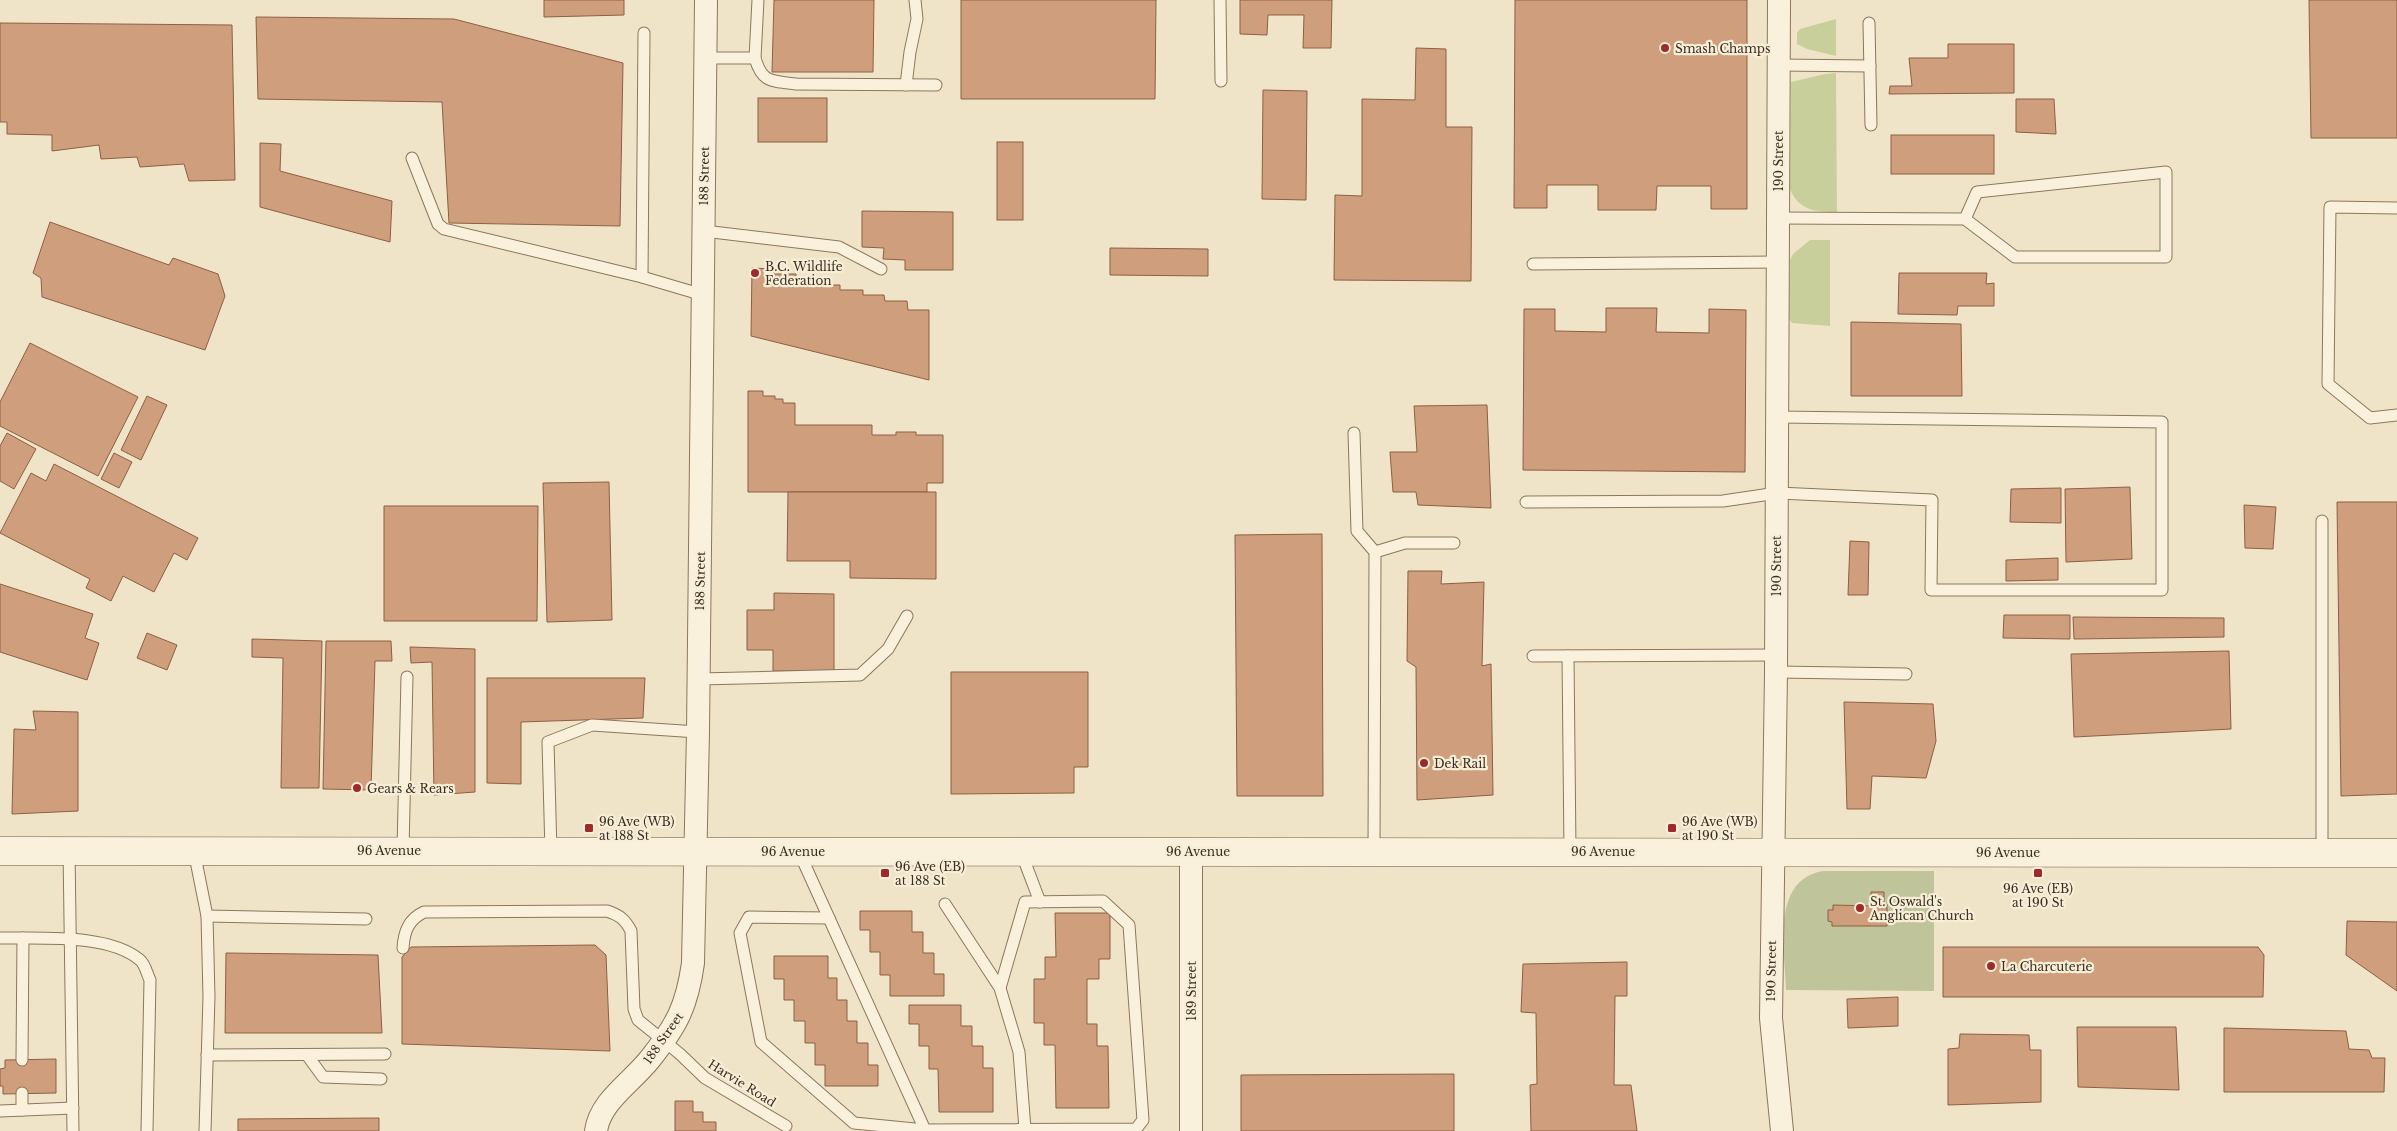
<svg xmlns="http://www.w3.org/2000/svg" width="2397" height="1131" font-family="'Libre Baskerville',serif">
	<rect width="100%" height="100%" fill="#f0e4c8"/>
	<g fill="#c9cf9b">
		<polygon points="1836,19 1836,56 1807,49 1797,44 1797,33 1800,29"/>
		<path d="M 1836,73 L 1837,212 C 1816,212 1799,211 1790,189 L 1791,82 L 1825,74 Z"/>
		<polygon points="1810,240 1830,240 1830,326 1792,323 1789,319 1790,260 1793,254"/>
	</g>
	<path fill="#bfc49a" d="M 1823,871 L 1934,871 L 1934,991 L 1786,990 C 1785,951 1770,880 1823,871 Z"/>
	<g fill="#cf9f7d" stroke="#8d5f41">
		<polygon points="544,0 624,0 624,15 544,17"/>
		<polygon points="774,0 874,0 873,72 772,72"/>
		<polygon points="961,0 1156,0 1155,99 961,99"/>
		<polygon points="1240,0 1332,0 1331,48 1303,48 1304,15 1268,15 1267,35 1240,34"/>
		<polygon points="1515,0 1747,0 1747,209 1711,209 1711,186 1657,186 1656,210 1598,210 1598,185 1547,185 1547,208 1514,208"/>
		<polygon points="2309,0 2397,0 2397,138 2311,138"/>
		<polygon points="256,17 454,19 623,63 620,226 449,223 442,102 258,99"/>
		<polygon points="0,23 232,25 235,180 189,181 184,164 140,167 137,157 101,159 99,145 52,151 52,135 7,134 7,122 0,122"/>
		<polygon points="1948,44 2014,44 2014,93 1889,94 1890,86 1912,86 1909,58 1948,58"/>
		<polygon points="1416,48 1446,49 1446,127 1472,127 1471,281 1334,280 1335,195 1362,196 1362,99 1415,100"/>
		<polygon points="1263,90 1307,91 1306,200 1262,199"/>
		<rect x="758" y="98" width="69" height="44"/>
		<polygon points="2016,99 2054,99 2056,134 2016,132"/>
		<rect x="1891" y="135" width="103" height="39"/>
		<rect x="997" y="142" width="26" height="78"/>
		<polygon points="260,143 281,144 280,171 392,201 390,242 260,207"/>
		<polygon points="862,211 953,212 953,270 905,270 905,260 883,259 884,248 862,247"/>
		<polygon points="50,222 169,265 173,258 218,274 225,296 205,350 42,297 41,278 33,273"/>
		<polygon points="1110,248 1208,249 1208,276 1110,275"/>
		<polygon points="752,268 774,269 774,274 796,274 796,279 818,279 818,285 840,285 840,290 863,290 863,295 884,295 885,301 907,301 908,310 929,310 929,380 751,336"/>
		<polygon points="1899,273 1987,273 1986,284 1994,283 1994,306 1958,306 1957,315 1898,314"/>
		<polygon points="1606,308 1657,308 1656,332 1709,333 1709,309 1746,310 1745,472 1523,470 1524,309 1555,309 1555,331 1606,332"/>
		<polygon points="1851,322 1961,324 1962,396 1851,396"/>
		<polygon points="30,343 138,397 98,476 0,426 0,402"/>
		<polygon points="748,391 763,391 763,396 775,396 775,399 783,399 783,403 795,403 795,425 872,425 872,435 896,435 896,432 916,432 916,435 943,435 943,483 927,483 927,492 748,492"/>
		<polygon points="147,396 167,405 141,460 121,450"/>
		<polygon points="1487,405 1491,508 1418,505 1416,492 1393,492 1390,452 1417,452 1414,406"/>
		<polygon points="7,433 36,449 14,489 0,481 0,446"/>
		<polygon points="114,453 132,462 119,488 101,479"/>
		<polygon points="54,464 198,538 187,560 174,553 154,592 123,576 111,601 86,588 90,579 0,533 31,473 46,481"/>
		<polygon points="609,482 612,620 547,622 543,483"/>
		<polygon points="2130,487 2132,559 2066,562 2065,489"/>
		<polygon points="2061,488 2061,523 2010,522 2011,489"/>
		<polygon points="788,492 936,492 936,579 850,578 850,561 787,561"/>
		<polygon points="2337,502 2397,502 2397,794 2341,796"/>
		<polygon points="2244,505 2276,507 2273,549 2245,548"/>
		<polygon points="384,506 538,506 537,621 384,621"/>
		<polygon points="1322,534 1323,796 1237,796 1235,535"/>
		<polygon points="1850,541 1869,542 1868,595 1848,595"/>
		<polygon points="2058,558 2058,580 2006,581 2006,560"/>
		<polygon points="1408,571 1442,571 1441,584 1484,582 1482,666 1491,664 1493,795 1417,800 1416,667 1407,661"/>
		<polygon points="0,584 93,614 85,638 99,643 87,680 0,652"/>
		<polygon points="774,593 834,594 834,671 773,671 773,650 747,650 747,610 774,610"/>
		<polygon points="2004,615 2070,615 2070,639 2003,638"/>
		<polygon points="2073,617 2224,618 2224,637 2074,639"/>
		<polygon points="147,633 177,645 167,670 137,658"/>
		<polygon points="252,639 322,641 319,788 281,788 283,658 252,657"/>
		<polygon points="326,641 391,641 392,661 375,661 371,790 323,789"/>
		<polygon points="410,647 475,649 475,792 434,795 432,662 411,663"/>
		<polygon points="2229,651 2231,729 2074,737 2071,654"/>
		<polygon points="951,672 1088,672 1088,767 1074,767 1074,793 951,794"/>
		<polygon points="487,678 645,678 643,718 521,722 521,784 487,783"/>
		<polygon points="1844,702 1933,704 1936,741 1926,778 1872,776 1870,809 1847,809"/>
		<polygon points="33,711 78,712 78,811 12,814 14,729 36,730"/>
		<polygon points="1871,892 1884,892 1884,904 1887,904 1887,926 1832,926 1832,922 1828,921 1828,910 1833,910 1833,905 1871,906"/>
		<polygon points="860,911 912,911 912,932 923,932 923,953 934,953 934,974 944,974 944,996 890,996 890,975 880,975 880,952 870,952 870,930 860,930"/>
		<polygon points="1055,913 1110,913 1110,959 1099,959 1099,979 1087,979 1087,1024 1097,1024 1097,1046 1108,1046 1109,1108 1056,1108 1055,1045 1044,1045 1044,1023 1034,1023 1034,979 1045,979 1045,957 1056,957"/>
		<polygon points="2347,921 2397,922 2397,991 2346,955"/>
		<polygon points="595,945 606,955 610,1051 402,1044 402,957 411,947"/>
		<polygon points="1943,947 2258,947 2264,955 2263,997 1943,997"/>
		<polygon points="226,953 378,955 382,1033 225,1033"/>
		<polygon points="774,956 828,956 828,978 837,978 837,1000 847,1000 847,1021 857,1021 857,1043 868,1043 868,1065 878,1065 878,1086 825,1086 825,1065 815,1065 815,1043 805,1043 805,1021 794,1021 794,1000 784,1000 784,979 774,979"/>
		<polygon points="1627,962 1627,996 1615,996 1614,1085 1631,1085 1637,1131 1531,1131 1530,1085 1537,1084 1536,1013 1521,1012 1523,964"/>
		<polygon points="1898,997 1898,1026 1848,1028 1847,999"/>
		<polygon points="909,1005 961,1005 961,1026 972,1026 972,1046 983,1046 983,1068 993,1068 993,1112 939,1112 938,1069 929,1069 929,1046 919,1046 919,1024 909,1024"/>
		<polygon points="2077,1027 2176,1027 2179,1090 2078,1087"/>
		<polygon points="2224,1028 2346,1031 2349,1049 2369,1050 2372,1058 2385,1058 2384,1092 2224,1092"/>
		<polygon points="1960,1034 2029,1035 2030,1050 2041,1050 2041,1102 1948,1105 1948,1049 1959,1048"/>
		<polygon points="56,1059 56,1093 3,1094 3,1086 0,1086 0,1069 5,1068 5,1060"/>
		<polygon points="1454,1074 1454,1131 1241,1131 1241,1075"/>
		<polygon points="675,1101 693,1101 693,1112 703,1112 703,1122 716,1122 716,1131 675,1131"/>
		<polygon points="379,1118 379,1131 238,1131 238,1119"/>
	</g>
	<g fill="none" stroke-linecap="round" stroke-linejoin="round">
		<g stroke="#8d765c" stroke-width="13">
			<g id="service">
				<polyline points="1220,0 1221,81"/>
				<polyline points="1869,23 1871,125"/>
				<polyline points="706,58 755,58 758,0"/>
				<path d="M 755,58 C 762,83 772,81 796,84 L 936,85"/>
				<polyline points="1779,65 1870,66"/>
				<polyline points="906,85 910,52 917,19 915,0"/>
				<polyline points="412,158 438,224 444,229 642,277 703,295"/>
				<polyline points="2397,208 2330,207 2328,384 2370,418 2397,415"/>
				<polyline points="1778,218 1965,219 2015,257 2166,257 2166,172 1977,192 1965,219"/>
				<polyline points="704,231 839,247 881,269"/>
				<polyline points="1533,264 1778,262"/>
				<polyline points="642,277 644,33"/>
				<polyline points="1354,433 1357,531 1375,552 1374,852"/>
				<polyline points="1526,502 1723,501 1777,493 1932,500 1931,590 2162,590 2162,422 1777,417"/>
				<polyline points="2322,521 2322,853"/>
				<polyline points="1375,552 1405,543 1454,543"/>
				<polyline points="1533,656 1776,655"/>
				<polyline points="1568,656 1570,851"/>
				<polyline points="1776,672 1906,674"/>
				<polyline points="699,679 860,675 888,649 907,616"/>
				<polyline points="69,850 73,1131"/>
				<polyline points="403,850 407,677"/>
				<polyline points="194,851 207,916 209,997 205,1131"/>
				<polyline points="551,852 548,742 592,725 698,732"/>
				<polyline points="799,852 925,1130 1136,1129 1143,1120 1129,925 1103,901 1025,902 1000,988 1019,1052 1025,1129"/>
				<polyline points="1021,852 1040,902"/>
				<polyline points="945,904 1000,988"/>
				<polyline points="207,916 366,919"/>
				<polyline points="829,918 749,917 740,933 761,1042 854,1123 925,1130"/>
				<path d="M 0,938 C 40,939 108,933 140,960 C 145,964 147,974 150,980 L 147,1131"/>
				<path d="M 403,948 C 404,931 409,919 424,912 L 607,911 C 619,915 625,919 631,931 L 634,1009 L 638,1020 L 680,1054 L 705,1078 L 786,1126"/>
				<polyline points="207,1055 385,1054"/>
				<polyline points="307,1055 323,1077 381,1079"/>
				<polyline points="22,1060 23,938"/>
				<polyline points="22,1093 22,1110"/>
				<polyline points="0,1111 73,1108"/>
			</g>
		</g>
		<g stroke="#8d765c" stroke-width="24">
			<g id="minor">
				<polyline points="1779,0 1776,672 1771,1018 1782,1131"/>
				<polyline points="1191,851 1191,1131"/>
				<path d="M 596,1131 C 600,1101 632,1082 650,1059 C 677,1025 687,1006 693,963 L 698,732 L 706,0"/>
			</g>
		</g>
		<g stroke="#6f573f" stroke-width="29">
			<polyline id="secondary" points="0,851 2397,853"/>
		</g>
		<use href="#service" stroke="#faf1dc" stroke-width="11"/>
		<use href="#minor" stroke="#faf1dc" stroke-width="22"/>
		<use href="#secondary" stroke="#faf1dc" stroke-width="28"/>
	</g>
	<g fill="#9e2a2b" stroke="#f7eed8" stroke-width="2">
		<circle cx="1665" cy="48" r="5"/>
		<circle cx="755" cy="273" r="5"/>
		<circle cx="1424" cy="763" r="5"/>
		<circle cx="357" cy="788" r="5"/>
		<rect x="584" y="823" width="10" height="10" rx="2.5"/>
		<rect x="1667" y="823" width="10" height="10" rx="2.5"/>
		<rect x="880" y="868" width="10" height="10" rx="2.5"/>
		<rect x="2033" y="868" width="10" height="10" rx="2.5"/>
		<circle cx="1860" cy="908" r="5"/>
		<circle cx="1991" cy="966" r="5"/>
	</g>
	<g text-anchor="middle" dominant-baseline="central" stroke-width="4.5" stroke-linejoin="round" paint-order="stroke">
		<g font-size="12" fill="#3d2e20" stroke="#f7eed8" text-anchor="start">
			<text x="1675" y="48">Smash Champs</text>
			<text x="765" y="266">B.C. Wildlife<tspan x="765" dy="14">Federation</tspan></text>
			<text x="1434" y="763">Dek Rail</text>
			<text x="367" y="788">Gears &amp; Rears</text>
			<text x="599" y="821">96 Ave (WB)<tspan x="599" dy="14">at 188 St</tspan></text>
			<text x="1682" y="821">96 Ave (WB)<tspan x="1682" dy="14">at 190 St</tspan></text>
			<text x="895" y="866">96 Ave (EB)<tspan x="895" dy="14">at 188 St</tspan></text>
			<text x="2038" y="888" text-anchor="middle">96 Ave (EB)<tspan x="2038" dy="14">at 190 St</tspan></text>
			<text x="1870" y="901">St. Oswald's<tspan x="1870" dy="14">Anglican Church</tspan></text>
			<text x="2001" y="966">La Charcuterie</text>
		</g>
		<g font-size="12" fill="#3d2e20" stroke="#f7eed8">
			<text transform="translate(1778 161) rotate(-90)">190 Street</text>
			<text transform="translate(704 176) rotate(-89)">188 Street</text>
			<text transform="translate(1776 566) rotate(-90)">190 Street</text>
			<text transform="translate(700 581) rotate(-89)">188 Street</text>
			<text x="389" y="850">96 Avenue</text>
			<text x="793" y="851">96 Avenue</text>
			<text x="1198" y="851">96 Avenue</text>
			<text x="1603" y="851">96 Avenue</text>
			<text x="2008" y="852">96 Avenue</text>
			<text transform="translate(1771 971) rotate(-89)">190 Street</text>
			<text transform="translate(1191 991) rotate(-90)">189 Street</text>
			<text transform="translate(663 1038) rotate(-55)">188 Street</text>
			<text transform="translate(742 1083) rotate(32)">Harvie Road</text>
		</g>
	</g>
</svg>
